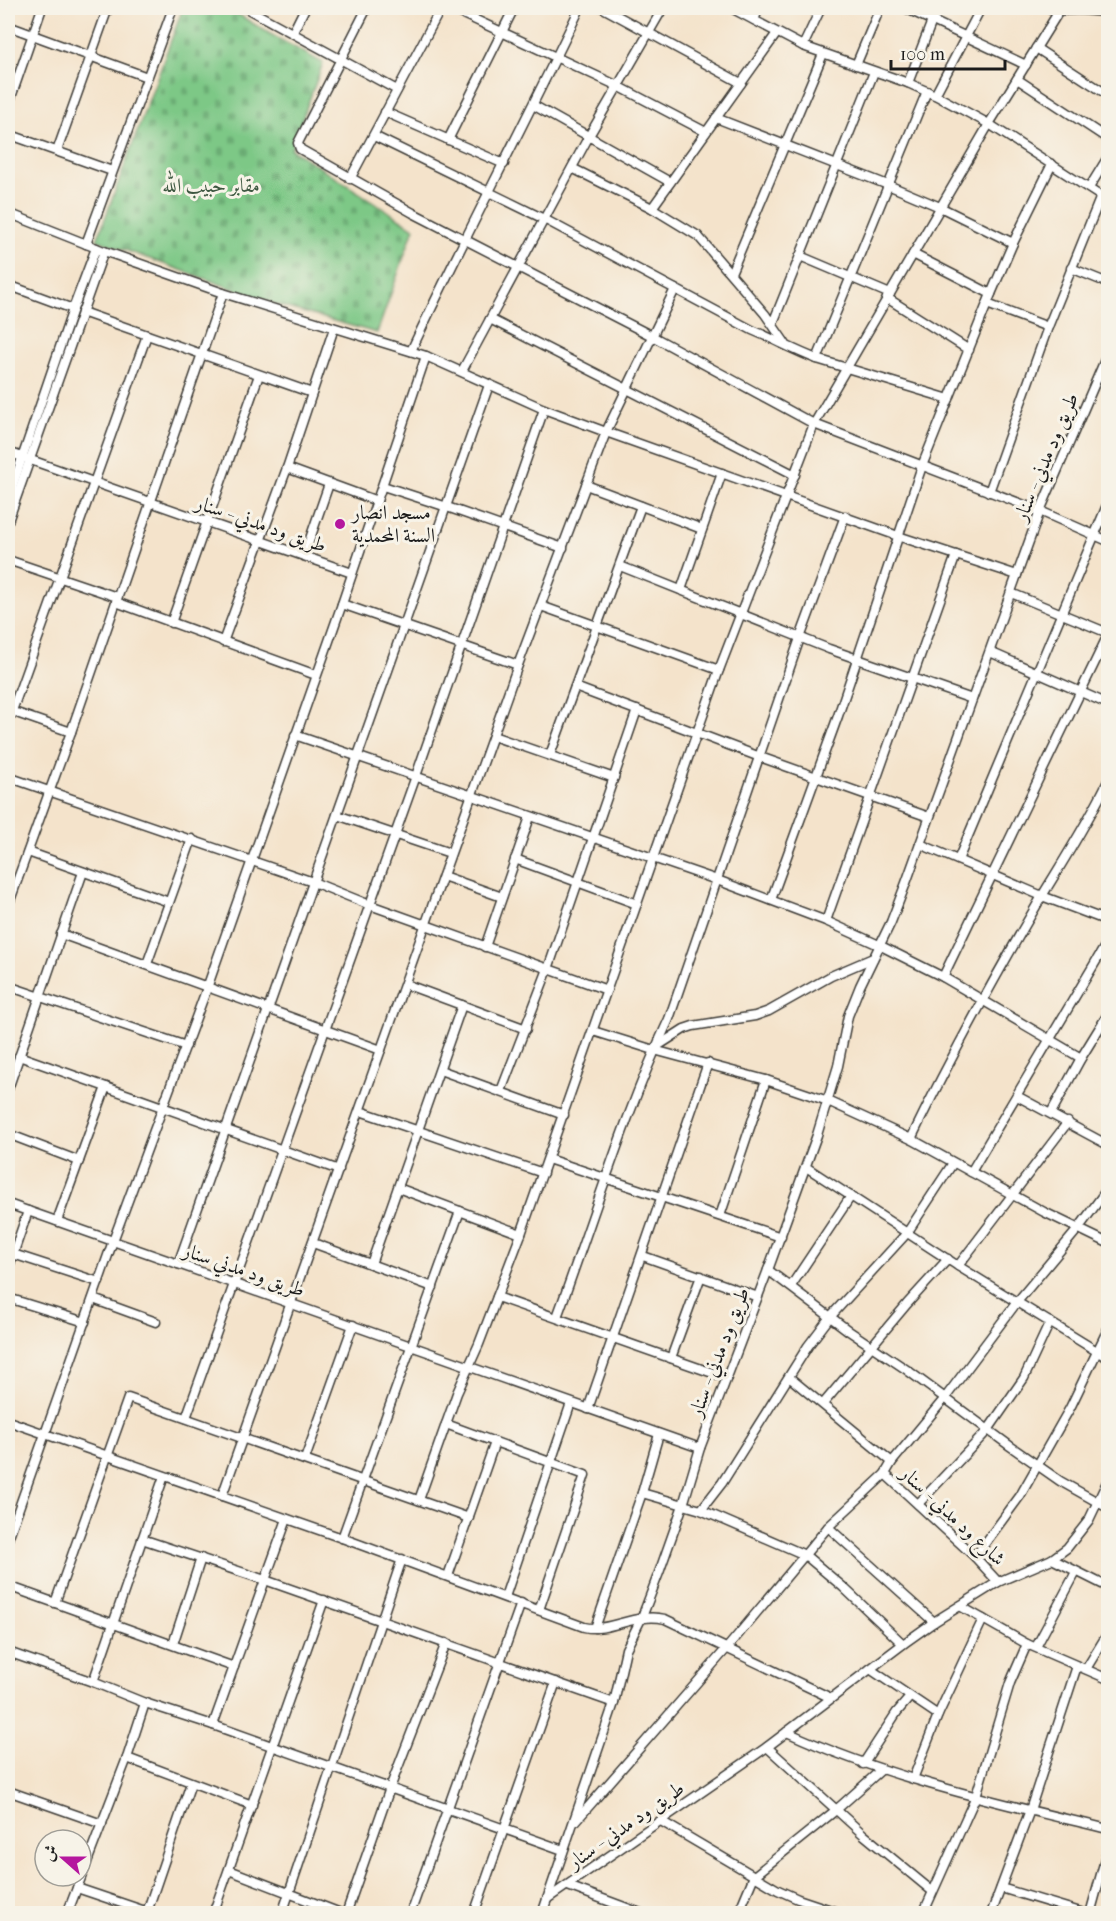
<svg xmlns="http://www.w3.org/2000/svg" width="1116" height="1921" font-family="'IM FELL French Canon',Amiri,serif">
	<defs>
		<pattern id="cemetery-stones" width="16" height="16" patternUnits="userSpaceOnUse" patternTransform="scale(1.5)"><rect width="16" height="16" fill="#7dc886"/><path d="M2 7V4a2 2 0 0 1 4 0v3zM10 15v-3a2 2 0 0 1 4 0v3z" fill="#6bab73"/></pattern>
	</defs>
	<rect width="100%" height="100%" fill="#f7f3e8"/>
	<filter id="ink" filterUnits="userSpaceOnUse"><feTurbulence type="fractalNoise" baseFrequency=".0167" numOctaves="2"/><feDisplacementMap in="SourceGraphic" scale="12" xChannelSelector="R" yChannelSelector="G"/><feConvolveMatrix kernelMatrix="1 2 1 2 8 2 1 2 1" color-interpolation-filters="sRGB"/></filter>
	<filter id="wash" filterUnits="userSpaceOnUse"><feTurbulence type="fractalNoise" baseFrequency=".008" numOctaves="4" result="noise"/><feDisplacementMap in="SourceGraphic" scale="24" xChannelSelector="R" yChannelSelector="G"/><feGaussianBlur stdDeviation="1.35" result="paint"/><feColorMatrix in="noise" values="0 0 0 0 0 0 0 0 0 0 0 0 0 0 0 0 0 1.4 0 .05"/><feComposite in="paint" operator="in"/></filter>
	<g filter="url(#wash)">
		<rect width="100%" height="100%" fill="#f4e3cb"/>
		<polygon fill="url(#cemetery-stones)" stroke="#4c7251" stroke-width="1.5" points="183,8 228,8 270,34 323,63 291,149 414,228 377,333 281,306 97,240"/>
	</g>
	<g filter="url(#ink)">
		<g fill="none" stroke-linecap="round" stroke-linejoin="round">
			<g stroke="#3c3a36" stroke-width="11">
				<g id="minor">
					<polyline points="246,8 397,90"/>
					<polyline points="367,8 298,143 300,149 413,213 652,336 814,424 1040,511 1108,541"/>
					<polyline points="450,8 618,86 706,132"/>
					<polyline points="603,8 741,83"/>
					<polyline points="731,8 803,46 908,83 935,95 989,124 1108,201"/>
					<polyline points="905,8 1026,65"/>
					<polyline points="1080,10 1108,12"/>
					<polyline points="1056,11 1078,10 1082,8"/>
					<polyline points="754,20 759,8"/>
					<polyline points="8,26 147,77"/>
					<polyline points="293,32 305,8"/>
					<polyline points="803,46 821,8"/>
					<polyline points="1036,48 1108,95"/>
					<polyline points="856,65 880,8"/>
					<polyline points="1017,79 1108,139"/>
					<polyline points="908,83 937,8"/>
					<polyline points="935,95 981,8"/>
					<polyline points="533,105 670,182"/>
					<polyline points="8,106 42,8"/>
					<polyline points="385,112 504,164"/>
					<polyline points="716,118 888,185 940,207 1013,243"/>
					<polyline points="8,134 112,171"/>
					<path d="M 374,136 L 544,219 L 752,330 C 774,339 795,351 817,359 L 949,399"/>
					<polyline points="448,140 514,8"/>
					<polyline points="57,151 108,8"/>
					<polyline points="572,168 652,208 698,236 765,314 785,343"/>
					<polyline points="350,179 441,8"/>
					<polyline points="1089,188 1108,157"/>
					<polyline points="652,208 777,33"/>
					<polyline points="8,213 104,251 223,293 426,356 544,409 606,432 898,536 1017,575"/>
					<polyline points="86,244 173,8"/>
					<polyline points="913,254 991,294"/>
					<polyline points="800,256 890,294"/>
					<polyline points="1071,268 1108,283"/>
					<polyline points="731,273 823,54"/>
					<polyline points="8,285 73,309"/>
					<polyline points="887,298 969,350"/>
					<polyline points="987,304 1048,327"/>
					<polyline points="82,312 312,393"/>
					<polyline points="490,319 795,475"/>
					<polyline points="773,323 874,72"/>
					<path d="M 411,351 C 465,236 525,123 580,8"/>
					<polyline points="817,359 927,91"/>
					<polyline points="462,371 589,136 663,8"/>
					<polyline points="8,452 352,573"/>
					<polyline points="287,468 377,501"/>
					<polyline points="586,485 702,529"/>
					<polyline points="383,486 447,507 563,548"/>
					<polyline points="989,492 1048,327 1101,196"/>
					<polyline points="8,499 73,309 96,248"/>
					<polyline points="8,521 104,251"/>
					<polyline points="304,556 329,484"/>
					<polyline points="8,560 117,597"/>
					<polyline points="620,566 829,649 972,699"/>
					<polyline points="681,590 722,473"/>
					<polyline points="1011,593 1108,633"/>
					<polyline points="116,602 316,675"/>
					<polyline points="342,604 518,665"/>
					<polyline points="541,606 719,670"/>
					<polyline points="171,623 259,375"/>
					<polyline points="223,642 287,468 334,328"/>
					<polyline points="990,652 1108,704"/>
					<polyline points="575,687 760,757 929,817"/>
					<polyline points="8,710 71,732"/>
					<polyline points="12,711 147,335"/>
					<polyline points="295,735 717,880 826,921 881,946 943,977 1081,1058"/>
					<polyline points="493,736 614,778"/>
					<polyline points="550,755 641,506"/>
					<polyline points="8,777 313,882 370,905 607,990"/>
					<polyline points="337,815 450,853"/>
					<polyline points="920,844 1042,896 1108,921"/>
					<polyline points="28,852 169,902"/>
					<polyline points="515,859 637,904"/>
					<polyline points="958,860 1108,503"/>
					<polyline points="443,876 502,897"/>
					<polyline points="771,900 838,716 922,466 991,294 1013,243 1052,164"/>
					<polyline points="8,906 71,732 223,293"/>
					<polyline points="826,921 956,555"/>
					<polyline points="61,934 381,1050"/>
					<polyline points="485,947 530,817"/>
					<polyline points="147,964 192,839"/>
					<polyline points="943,977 1108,635"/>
					<polyline points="405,984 526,1029"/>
					<polyline points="8,986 186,1046"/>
					<polyline points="593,1031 654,1050 766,1080 828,1101 911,1139 1044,1212 1108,1243"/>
					<polyline points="656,1047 684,1029 693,1026 755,1016 769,1011 831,976 873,958"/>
					<polyline points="19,1056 339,1170"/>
					<polyline points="440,1070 564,1115"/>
					<polyline points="8,1089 83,872"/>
					<polyline points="501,1091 548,969 637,710"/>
					<polyline points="1017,1096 1108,1145"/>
					<polyline points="360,1111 543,1173"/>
					<polyline points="1051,1113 1081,1058 1108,1014"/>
					<polyline points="8,1134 79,1161"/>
					<path d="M 911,1139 C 951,1056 996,975 1042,896 C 1065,858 1089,821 1108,781"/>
					<polyline points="548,1159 781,1237"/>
					<polyline points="806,1167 958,1266 1108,1358"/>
					<polyline points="971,1172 1108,941"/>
					<polyline points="398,1188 521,1234"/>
					<polyline points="8,1204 700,1448"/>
					<polyline points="720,1216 766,1080"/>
					<polyline points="57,1221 106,1087"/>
					<polyline points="313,1243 433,1287"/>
					<polyline points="13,1254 99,1282"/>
					<polyline points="643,1256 758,1297"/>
					<polyline points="178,1264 489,385"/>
					<polyline points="371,1264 462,1005"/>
					<polyline points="958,1266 1068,1122"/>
					<polyline points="8,1269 28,1211"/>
					<polyline points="768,1270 849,1331 907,1370 1010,1446 1060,1481 1108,1508"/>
					<polyline points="791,1286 851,1196"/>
					<polyline points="497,1297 727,1378"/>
					<polyline points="8,1298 85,1322"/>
					<polyline points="93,1299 156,1322"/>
					<path d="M 557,1317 C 594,1217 624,1115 669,1019 L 800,638 L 845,516"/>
					<polyline points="671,1358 701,1276"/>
					<polyline points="789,1377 892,1462"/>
					<polyline points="823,1404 907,1304 948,1259"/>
					<polyline points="588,1409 708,1063"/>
					<polyline points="186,1418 416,776 544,409"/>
					<path d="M 8,1421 L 342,1538 L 584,1627 C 609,1633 635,1612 665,1619 L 831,1698"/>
					<polyline points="446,1424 585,1475 539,1610"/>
					<polyline points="305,1459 353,1325"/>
					<polyline points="885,1474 975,1557 998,1582"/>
					<polyline points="642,1493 701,1510 805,1555 843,1587 903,1644"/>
					<polyline points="222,1496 518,665 606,432 675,289"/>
					<polyline points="419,1500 457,1393 479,1344 521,1234 719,670 814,424 989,124 1056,16 1056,11 1049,8"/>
					<polyline points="918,1504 988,1430 1024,1378 1050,1322"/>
					<polyline points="701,1510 722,1483 808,1346 830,1317 907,1233 953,1163"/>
					<polyline points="828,1527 934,1622"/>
					<polyline points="342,1538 460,1211"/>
					<polyline points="8,1539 113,1241 207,988 342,604 426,356"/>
					<polyline points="142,1539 265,1580 614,1703"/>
					<polyline points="975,1557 1020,1496 1070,1408 1108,1329"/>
					<polyline points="1052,1559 1108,1587"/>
					<polyline points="448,1576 495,1442"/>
					<polyline points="8,1586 234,1667"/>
					<polyline points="505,1597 571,1403"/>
					<polyline points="55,1603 128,1398 469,1518"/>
					<polyline points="960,1606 1027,1644 1108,1679"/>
					<polyline points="595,1628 642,1493 659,1434"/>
					<polyline points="173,1644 201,1558"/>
					<polyline points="1036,1647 1076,1572"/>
					<polyline points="8,1652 93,1682 145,1703 213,1725 563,1850"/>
					<polyline points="870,1669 938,1715"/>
					<polyline points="1086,1669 1108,1633"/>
					<polyline points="93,1682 164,1476"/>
					<polyline points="213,1725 287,1519"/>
					<path d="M 787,1732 C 889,1779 1000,1803 1108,1829"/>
					<polyline points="767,1747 864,1835 932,1891"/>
					<polyline points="127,1758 252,1805"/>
					<polyline points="863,1764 897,1712 910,1697"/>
					<polyline points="913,1779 938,1715 983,1619"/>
					<polyline points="8,1791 102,1824"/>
					<polyline points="576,1821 727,1648 828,1527 885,1474 892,1462 945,1398 1017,1302 1078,1229 1108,1188"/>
					<polyline points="661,1821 778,1890 798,1899 843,1914"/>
					<polyline points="229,1870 343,1914"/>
					<polyline points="568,1886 643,1914"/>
					<polyline points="77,1888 151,1913"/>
					<polyline points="1001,1888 1087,1914"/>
					<polyline points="547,1899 767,1747 903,1644 934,1622 998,1582 1052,1559 1067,1548 1089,1520 1108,1480"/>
					<polyline points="147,1912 191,1783"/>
					<polyline points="67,1914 127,1758 145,1703"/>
					<polyline points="213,1914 324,1600"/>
					<polyline points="282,1914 402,1559"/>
					<polyline points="346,1914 390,1788 446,1643"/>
					<polyline points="410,1914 521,1603"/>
					<polyline points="474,1914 556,1682"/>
					<polyline points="542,1914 614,1703 626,1649 642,1617 660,1570 683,1505 700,1448 768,1270 817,1135 838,1066 848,1016 860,986 891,922 906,883 1040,511 1108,353"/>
					<polyline points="738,1914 754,1876 836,1810 881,1770"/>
					<polyline points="923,1914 976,1796 1010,1683 1027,1644"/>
					<polyline points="991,1914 1030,1810 1077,1666"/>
					<polyline points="1090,1914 1108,1849"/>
				</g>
			</g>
			<use href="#minor" stroke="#fff" stroke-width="8"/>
		</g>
	</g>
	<circle fill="#b5179e" stroke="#f7f3e8" stroke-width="2" cx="340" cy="524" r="6"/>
	<g text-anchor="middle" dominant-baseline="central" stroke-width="6" stroke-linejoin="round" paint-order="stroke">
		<g font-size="20" fill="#3e5841" stroke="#f7f3e8">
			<text x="211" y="185">مقابر حبيب الله</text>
		</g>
		<g font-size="20" fill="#1c1c1c" stroke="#f7f3e8">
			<text transform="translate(1046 457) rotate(-67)">طريق ود مدني - سنار</text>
			<text transform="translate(261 524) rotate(19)">طريق ود مدني - سنار</text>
			<text transform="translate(244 1270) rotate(19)">طريق ود مدني سنار</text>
			<text transform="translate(719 1352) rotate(-69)">طريق ود مدني - سنار</text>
			<text transform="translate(953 1516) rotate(43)">شارع ود مدني - سنار</text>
			<text transform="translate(626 1825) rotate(-35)">طريق ود مدني - سنار</text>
		</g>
		<g font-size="20" fill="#1c1c1c" stroke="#f7f3e8" text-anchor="start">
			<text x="352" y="512">مسجد انصار<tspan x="352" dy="23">السنة المحمدية</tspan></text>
		</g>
	</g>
	<rect width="1116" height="1921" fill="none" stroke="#f7f3e8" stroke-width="30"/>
	<g transform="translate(63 1858) rotate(291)"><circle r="28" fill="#f7f3e8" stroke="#9f9d96" stroke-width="1.5"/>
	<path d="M0-4.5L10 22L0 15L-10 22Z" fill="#b5179e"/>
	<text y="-9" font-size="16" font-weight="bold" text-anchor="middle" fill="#1c1c1c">ش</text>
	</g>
	<path d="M891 60v9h114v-9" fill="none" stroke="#1c1c1c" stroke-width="3"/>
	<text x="900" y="60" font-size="18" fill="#1c1c1c" stroke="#f7f3e8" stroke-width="4.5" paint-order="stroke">100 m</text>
</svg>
